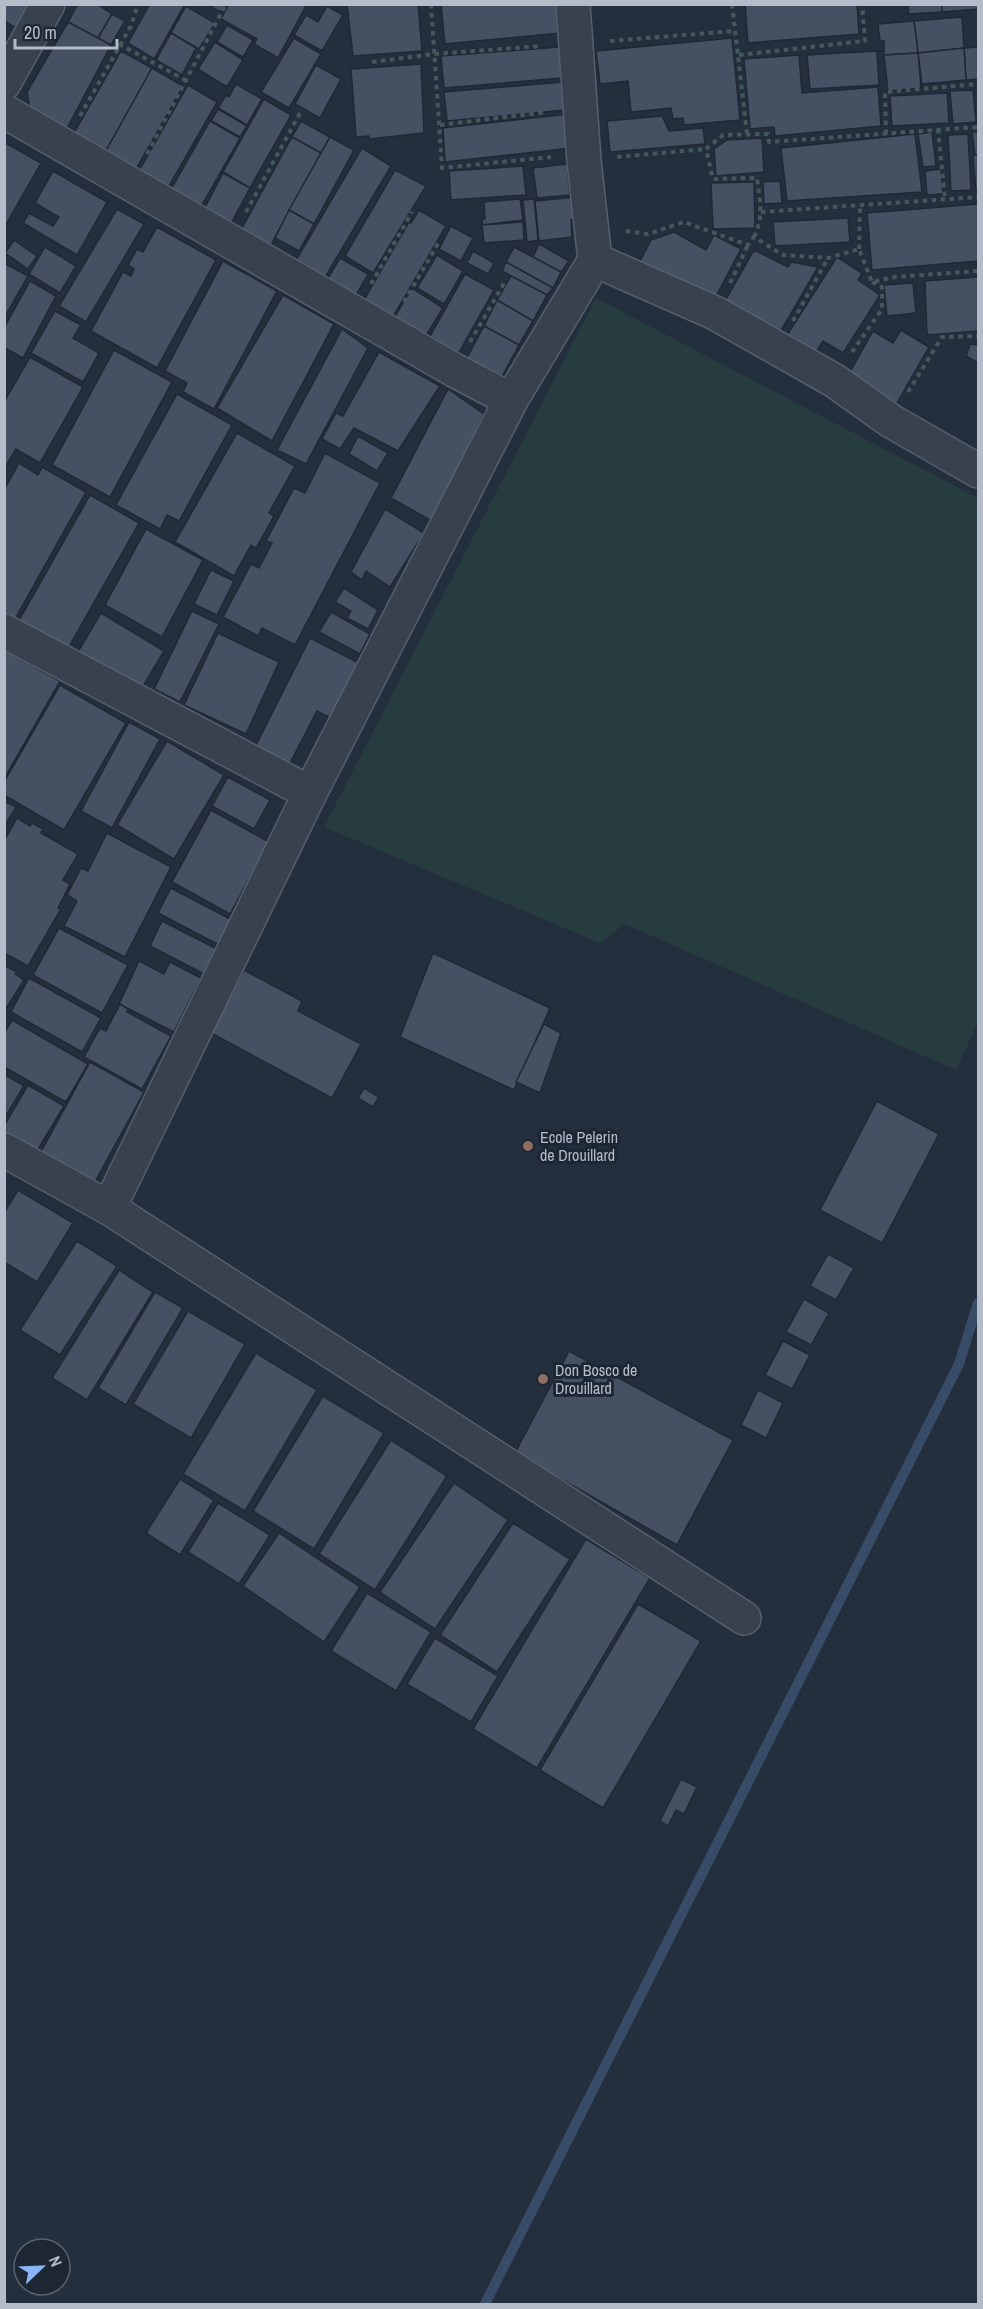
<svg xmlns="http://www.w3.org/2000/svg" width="983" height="2309" font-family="'Archivo Narrow',sans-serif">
	<rect width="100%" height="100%" fill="#242f3e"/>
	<polygon fill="#263c3f" points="596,298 978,498 978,1022 956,1070 625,924 600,943 324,827"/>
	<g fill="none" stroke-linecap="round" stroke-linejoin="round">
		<polyline stroke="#394c67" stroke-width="10" points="485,2304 959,1364 978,1303"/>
	</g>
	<g fill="#455162" stroke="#1f2835" stroke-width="1.5">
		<polygon points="4,4 29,4 16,28 4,21"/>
		<polygon points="78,4 97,4 112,14 98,38 68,22"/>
		<polygon points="150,4 185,4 154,59 128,43"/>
		<polygon points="207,4 225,4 220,12"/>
		<polygon points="229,4 307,4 278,58 254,44 257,39 221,19"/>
		<polygon points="347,4 418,4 422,51 353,56"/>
		<polygon points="441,4 569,4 571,32 445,44"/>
		<polygon points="745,4 857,4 859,34 748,43"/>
		<polygon points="908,4 942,4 942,12 909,14"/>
		<polygon points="942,4 978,4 978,9 942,12"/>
		<polygon points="186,6 215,23 199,49 171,33"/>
		<polygon points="327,6 343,15 322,51 294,35 306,15 318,22"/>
		<polygon points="112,14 125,21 111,45 98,38"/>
		<polygon points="962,17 964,48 918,53 914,21"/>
		<polygon points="914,21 918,53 884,55 884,41 880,41 878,24"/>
		<polygon points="68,22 111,45 64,134 30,109 27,92"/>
		<polygon points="227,25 253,40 243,57 217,42"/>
		<polygon points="171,33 196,48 182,75 156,60"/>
		<polygon points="294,38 321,54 289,108 261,92"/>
		<polygon points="732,38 740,120 684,125 683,118 673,119 671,108 631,112 628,81 600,84 596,51"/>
		<polygon points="215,42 243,60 227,87 198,69"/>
		<polygon points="572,46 575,77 444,88 441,56"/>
		<polygon points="978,47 978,79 966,80 964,48"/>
		<polygon points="964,48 966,80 922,84 918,53"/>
		<polygon points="121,51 152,68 102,158 70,140"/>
		<polygon points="877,51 879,85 810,89 807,55"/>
		<polygon points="918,53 921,88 888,91 884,55"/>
		<polygon points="799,55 802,93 878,87 881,126 775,136 774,127 750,129 744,59"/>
		<polygon points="421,64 424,133 369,139 369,136 356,137 351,69"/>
		<polygon points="316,65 341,79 320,118 295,104"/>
		<polygon points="152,68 183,86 132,176 102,158"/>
		<polygon points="575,81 577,109 447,121 444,92"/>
		<polygon points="236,84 262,99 247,125 218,108 226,95 229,97"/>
		<polygon points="188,85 217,102 165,193 136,176"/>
		<polygon points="973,90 976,122 953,124 950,91"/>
		<polygon points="947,93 949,123 892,126 890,96"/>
		<polygon points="264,99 291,115 250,188 223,172"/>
		<polygon points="218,109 247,126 240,137 208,119 211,121"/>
		<polygon points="578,113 581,147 445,162 443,128"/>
		<polygon points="662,116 669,131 703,128 705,144 610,152 607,121"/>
		<polygon points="210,121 240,138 199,210 169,193"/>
		<polygon points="301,121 330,137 321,153 292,137"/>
		<polygon points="932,132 936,166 923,167 918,134"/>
		<polygon points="972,132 978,132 978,155 975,155"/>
		<polygon points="915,134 922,192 787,201 781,148"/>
		<polygon points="968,134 971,190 951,191 948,135"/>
		<polygon points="292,137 321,153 267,252 238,235"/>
		<polygon points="330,137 354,150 314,224 289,210"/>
		<polygon points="762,138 764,172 716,176 714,149 727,140"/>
		<polygon points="4,142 41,163 4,228"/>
		<polygon points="362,148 391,166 324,279 295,262"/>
		<polygon points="975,155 978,155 978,190 976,190 973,156"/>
		<polygon points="567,164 570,195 537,198 533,168"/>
		<polygon points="523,166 526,195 451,200 449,171"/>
		<polygon points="941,169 943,194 927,195 925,171"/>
		<polygon points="395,170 426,186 373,273 345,256"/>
		<polygon points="53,171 107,202 77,255 23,223 29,213 53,226 59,217 35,203"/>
		<polygon points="223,173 250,188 228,229 201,215"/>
		<polygon points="780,181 782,203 764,204 763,182"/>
		<polygon points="754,182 755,228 713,229 711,183"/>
		<polygon points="576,197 578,219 571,220 572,237 539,241 535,201"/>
		<polygon points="520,199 523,220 483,225 482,219 485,219 484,202"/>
		<polygon points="534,199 538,240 527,242 523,200"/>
		<polygon points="978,204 978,261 872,270 867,213"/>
		<polygon points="117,209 144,224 86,322 59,306"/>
		<polygon points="289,210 314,224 299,251 275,238"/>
		<polygon points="419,210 446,226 390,322 361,305 409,222 411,223"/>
		<polygon points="848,218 850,242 775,246 773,222"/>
		<polygon points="523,222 524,240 484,243 482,225"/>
		<polygon points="451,226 473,238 461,261 439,249"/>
		<polygon points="157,227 216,260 157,368 91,331 123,272 131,276 134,269 128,265 137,249 143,252"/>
		<polygon points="674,232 706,250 714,235 741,249 714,300 638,265 651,240"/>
		<polygon points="14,240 37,256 28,269 5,253"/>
		<polygon points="539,244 569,261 561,272 533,257"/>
		<polygon points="45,247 76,266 60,293 29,274"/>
		<polygon points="514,247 561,272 553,288 506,262"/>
		<polygon points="754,250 788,267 791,262 818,267 775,341 721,308"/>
		<polygon points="473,251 494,263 488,274 467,263"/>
		<polygon points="437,255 463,271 444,304 417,288"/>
		<polygon points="837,257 862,273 858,280 880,295 843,353 823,341 810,361 782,343"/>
		<polygon points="340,258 368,274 352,302 324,285"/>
		<polygon points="223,261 277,291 214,409 183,392 187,383 165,371"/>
		<polygon points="506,262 553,288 547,295 511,276 502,271"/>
		<polygon points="4,263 28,276 4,318"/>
		<polygon points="465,274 494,290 453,363 424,347"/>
		<polygon points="511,276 547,295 533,321 497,300"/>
		<polygon points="978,277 978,331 927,335 925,281"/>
		<polygon points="30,281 56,296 23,358 7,349 4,355 4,328"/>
		<polygon points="913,283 916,313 887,316 884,285"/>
		<polygon points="412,288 443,308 422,342 391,323"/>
		<polygon points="283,295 334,324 272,441 217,408"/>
		<polygon points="497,300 533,321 519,345 484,326"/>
		<polygon points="55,311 81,325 73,338 99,353 83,382 31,353"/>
		<polygon points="484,326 519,345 498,384 463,365"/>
		<polygon points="342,329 368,348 306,464 277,450"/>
		<polygon points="901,330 929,347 894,408 846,379 873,331 893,343"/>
		<polygon points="970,344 978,345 978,363 966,356"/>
		<polygon points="114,350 172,382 110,497 52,465"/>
		<polygon points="379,352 440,386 398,451 354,428 340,449 322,439 336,413 343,416"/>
		<polygon points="30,357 83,387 40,463 16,449 4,469 4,402"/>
		<polygon points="448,389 484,414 432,521 391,498"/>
		<polygon points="177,394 232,425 179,521 167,515 160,529 116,505"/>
		<polygon points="237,433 295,466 269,513 274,516 256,548 251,545 234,576 175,542"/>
		<polygon points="358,436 388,453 377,471 349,454"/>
		<polygon points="325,453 380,483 295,645 262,628 258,636 223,617 251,564 259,568 272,543 266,541 294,488 305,493"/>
		<polygon points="19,463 38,475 42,467 86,492 11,626 4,622 4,490"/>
		<polygon points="90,495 139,523 66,652 17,624"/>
		<polygon points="385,509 424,533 390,587 366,571 362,580 351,572"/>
		<polygon points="146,529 203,560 162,637 105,605"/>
		<polygon points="211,570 234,581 217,615 194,604"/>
		<polygon points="344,588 378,610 368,629 347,618 351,611 335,602"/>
		<polygon points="192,611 219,624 180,702 154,689"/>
		<polygon points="331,612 370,634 360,654 319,632"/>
		<polygon points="101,613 164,651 139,693 76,655"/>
		<polygon points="218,633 279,662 246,734 184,705"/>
		<polygon points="310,638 361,664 333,719 317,711 289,765 255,747"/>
		<polygon points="4,650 60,681 4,779"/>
		<polygon points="60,685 126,723 64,830 4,795 4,782"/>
		<polygon points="129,722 160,739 112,828 81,811"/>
		<polygon points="167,741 224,775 174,859 117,825"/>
		<polygon points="228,777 270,800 254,829 212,806"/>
		<polygon points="4,801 16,807 4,827"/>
		<polygon points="211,810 269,842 230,914 172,882"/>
		<polygon points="17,818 30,826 32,823 43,829 41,833 78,854 63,880 70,884 58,908 61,909 28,966 4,953 4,841"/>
		<polygon points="107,833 171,867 125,957 64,926 77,901 67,895 81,868 88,871"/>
		<polygon points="171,888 232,920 219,945 158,913"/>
		<polygon points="162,921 217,949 204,974 150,946"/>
		<polygon points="59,928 128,965 102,1013 33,975"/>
		<polygon points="433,953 550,1008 514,1090 400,1037"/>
		<polygon points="139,961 164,974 170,962 201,978 174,1032 119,1004"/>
		<polygon points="4,965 17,972 15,974 24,980 4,1012"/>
		<polygon points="244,970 302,1001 298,1011 361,1044 332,1098 211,1033"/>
		<polygon points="29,978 101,1018 82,1052 11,1012"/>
		<polygon points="120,1004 128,1009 127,1012 171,1036 142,1089 84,1057 100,1028 106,1031"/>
		<polygon points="12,1020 88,1064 66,1102 4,1067 4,1034"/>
		<polygon points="544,1024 561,1033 540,1093 516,1082"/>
		<polygon points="90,1062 144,1092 90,1191 36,1161"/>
		<polygon points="4,1074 24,1086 4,1119"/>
		<polygon points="28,1085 64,1106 34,1156 4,1138 4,1126"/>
		<polygon points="364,1088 379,1097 373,1107 358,1098"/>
		<polygon points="877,1101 939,1134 882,1243 820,1210"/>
		<polygon points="18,1190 73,1223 37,1282 4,1262 4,1213"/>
		<polygon points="77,1241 117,1266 60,1355 20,1330"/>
		<polygon points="828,1254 854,1268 836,1300 810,1286"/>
		<polygon points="119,1270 153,1292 87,1400 52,1378"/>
		<polygon points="155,1292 183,1308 126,1405 98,1388"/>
		<polygon points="804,1299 829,1313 811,1345 786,1332"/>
		<polygon points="188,1311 245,1344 191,1438 133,1404"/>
		<polygon points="783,1341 810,1355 792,1389 765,1375"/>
		<polygon points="569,1351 733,1440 677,1545 515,1453"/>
		<polygon points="256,1353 317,1390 245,1511 183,1474"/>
		<polygon points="758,1390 783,1403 766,1438 741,1425"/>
		<polygon points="323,1396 384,1433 314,1549 253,1511"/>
		<polygon points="391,1440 447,1476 375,1590 319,1554"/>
		<polygon points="180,1479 214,1500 180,1555 146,1533"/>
		<polygon points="454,1483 508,1520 435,1629 380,1592"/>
		<polygon points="218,1503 270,1535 239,1584 188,1552"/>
		<polygon points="513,1523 570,1559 497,1672 440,1635"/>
		<polygon points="279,1533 360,1587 324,1642 243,1586"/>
		<polygon points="586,1539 650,1578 537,1768 473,1729"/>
		<polygon points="367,1593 431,1632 396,1691 331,1651"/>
		<polygon points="638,1604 701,1641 603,1808 540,1770"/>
		<polygon points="435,1638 498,1676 471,1722 407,1684"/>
		<polygon points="681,1779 697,1787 684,1814 676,1810 668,1826 660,1821"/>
	</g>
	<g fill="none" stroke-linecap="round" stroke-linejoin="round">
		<g stroke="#565f6c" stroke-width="36">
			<g id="minor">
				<polyline points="4,111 454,370 511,400"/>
				<polyline points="595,260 715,313 835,381 891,421 978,471"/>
				<polyline points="4,631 310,793"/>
				<polyline points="4,1150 109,1208 744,1618"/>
				<polyline points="109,1208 310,793 511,400 595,260 584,161 573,4"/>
			</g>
		</g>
		<g stroke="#565f6c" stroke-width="36">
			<polyline id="tertiary" points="4,83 48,4"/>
		</g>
		<g stroke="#44595c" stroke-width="4" stroke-dasharray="4.5 4.5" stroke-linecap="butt">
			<polyline points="431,4 442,168 551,157"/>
			<polyline points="732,4 747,134"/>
			<polyline points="610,41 734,31"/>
			<polyline points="119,44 187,81"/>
			<polyline points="739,55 865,41 862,4"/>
			<polyline points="372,62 434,54 542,46"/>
			<polyline points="80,116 131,26 138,4"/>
			<polyline points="440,125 546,112"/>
			<polyline points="938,129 945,199"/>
			<polyline points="886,134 885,92 978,84"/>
			<polyline points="147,154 226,4"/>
			<polyline points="617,157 706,149"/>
			<polyline points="246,212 300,113"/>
			<polyline points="761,212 978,197"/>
			<polyline points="626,231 648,234 684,222 748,245 754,237 783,255 828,258 859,249 872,282 895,277 978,271"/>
			<path d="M 754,237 C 764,216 760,201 757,178 L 713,179 L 706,149 L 723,135 L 768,134 L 769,142 L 978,127"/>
			<polyline points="859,249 860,206"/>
			<polyline points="730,283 748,245"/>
			<polyline points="371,284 412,212"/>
			<polyline points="404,302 440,240"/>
			<polyline points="793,321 828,258"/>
			<polyline points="470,342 506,280"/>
			<polyline points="852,352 882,309 882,287 872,282"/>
			<polyline points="908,392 942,337 978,336"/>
		</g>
		<use href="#minor" stroke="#38414e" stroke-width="33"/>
		<use href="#tertiary" stroke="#38414e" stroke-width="33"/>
	</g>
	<g fill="#8d6e63" stroke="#1d2633" stroke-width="2">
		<circle cx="528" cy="1146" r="6"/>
		<circle cx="543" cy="1379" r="6"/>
	</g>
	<g text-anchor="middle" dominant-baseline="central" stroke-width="6" stroke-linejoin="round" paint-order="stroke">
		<g font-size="16" fill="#b4bcc9" stroke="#1d2633" text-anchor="start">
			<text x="540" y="1137">Ecole Pelerin<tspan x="540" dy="18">de Drouillard</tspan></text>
			<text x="555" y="1370">Don Bosco de<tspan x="555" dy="18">Drouillard</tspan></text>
		</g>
	</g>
	<rect width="983" height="2309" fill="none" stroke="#b4bcc9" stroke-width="12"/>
	<g transform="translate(42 2267) rotate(67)"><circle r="28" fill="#1d2633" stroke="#59626f" stroke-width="1.5"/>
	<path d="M0-4.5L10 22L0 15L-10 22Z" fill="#8ab4f8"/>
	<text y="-9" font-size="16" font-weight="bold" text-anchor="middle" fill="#b4bcc9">N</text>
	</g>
	<path d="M15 39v9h102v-9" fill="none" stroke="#b4bcc9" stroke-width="3"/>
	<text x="24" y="39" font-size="18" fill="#b4bcc9" stroke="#1d2633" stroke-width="4.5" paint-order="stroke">20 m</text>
</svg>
